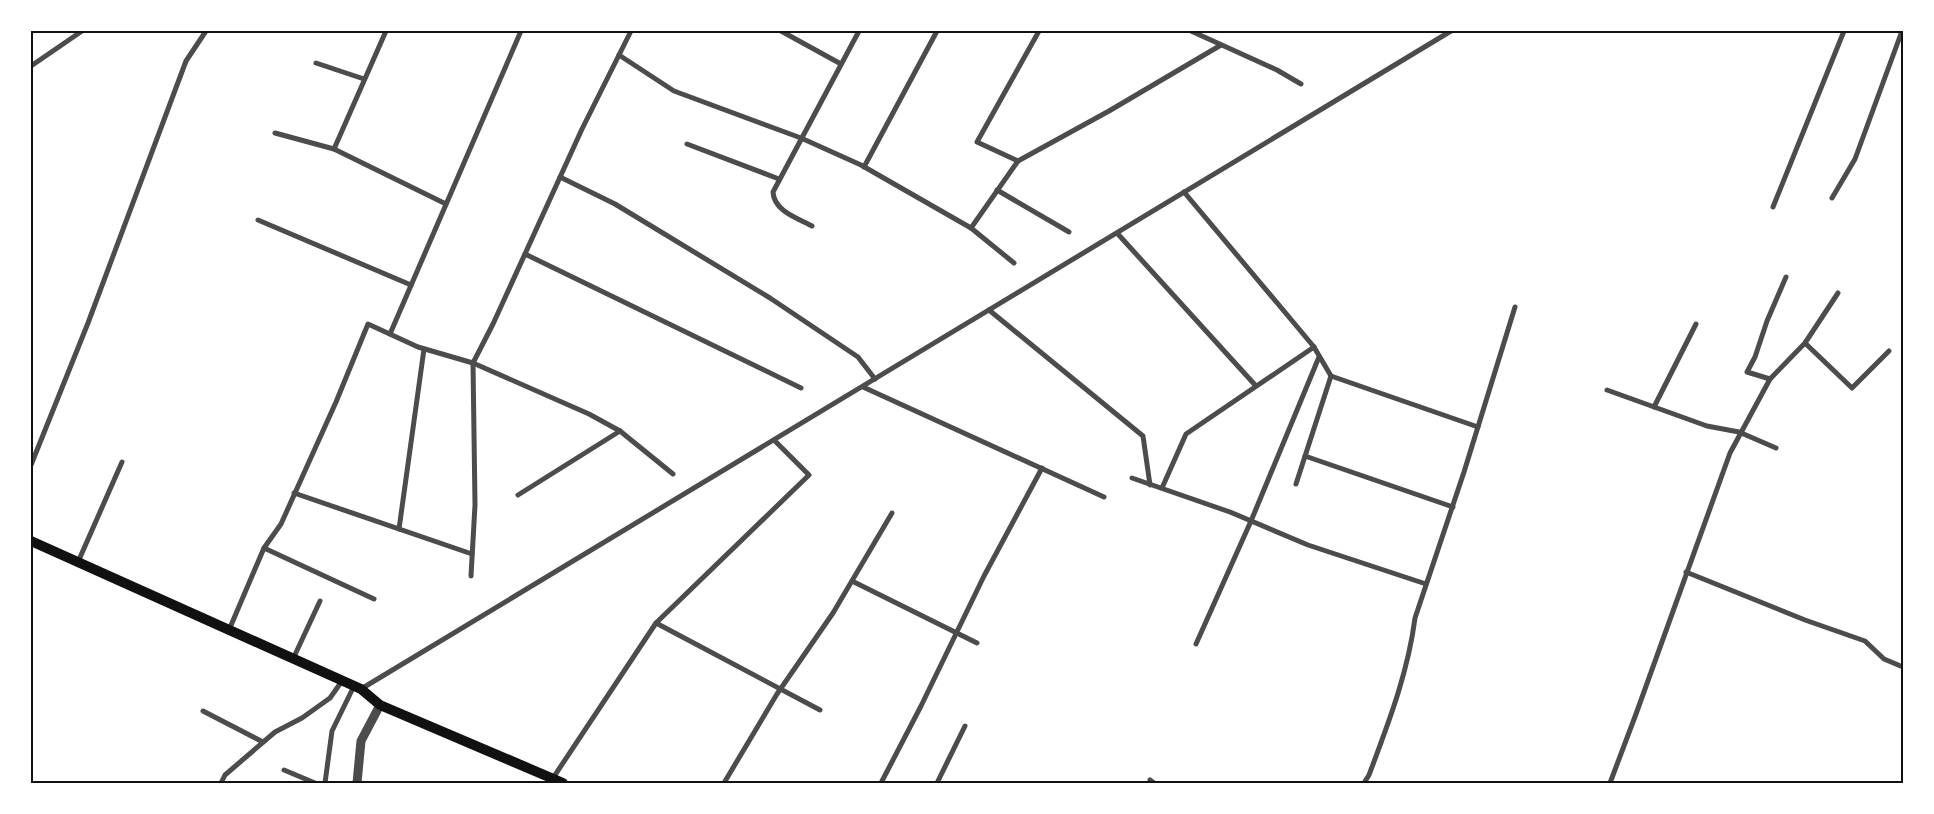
<svg xmlns="http://www.w3.org/2000/svg" width="1934" height="814" font-family="'Open Sans',sans-serif">
	<rect width="100%" height="100%" fill="#fff"/>
	<g fill="none" stroke-linecap="round" stroke-linejoin="round">
		<g stroke="#4c4c4c" stroke-width="5">
			<polyline points="781,31 841,64"/>
			<polyline points="1191,31 1277,70 1301,84"/>
			<polyline points="619,55 674,91 801,138 861,165 971,228 1014,263"/>
			<polyline points="316,63 364,79"/>
			<polyline points="31,66 82,31"/>
			<polyline points="275,133 334,149 446,204"/>
			<polyline points="687,144 779,179"/>
			<polyline points="334,149 386,31"/>
			<polyline points="1018,161 977,142 1039,31"/>
			<polyline points="864,167 937,31"/>
			<polyline points="560,177 615,204 770,298 858,357 875,379"/>
			<polyline points="997,190 1069,232"/>
			<polyline points="1184,192 1299,329 1314,347 1331,376 1478,427"/>
			<polyline points="1832,198 1855,159 1902,31"/>
			<polyline points="1773,207 1844,31"/>
			<polyline points="258,220 411,285"/>
			<path d="M 812,226 C 797,218 774,211 773,192 L 859,31"/>
			<polyline points="971,228 1018,161 1109,111 1221,45"/>
			<polyline points="1117,233 1256,386"/>
			<polyline points="525,254 801,388"/>
			<polyline points="989,310 1143,436 1150,485"/>
			<polyline points="390,334 521,31"/>
			<polyline points="1805,343 1852,388 1889,351"/>
			<polyline points="1770,379 1747,372 1755,357 1767,321 1786,277"/>
			<polyline points="863,387 1104,497"/>
			<polyline points="1607,390 1707,426 1739,432 1776,448"/>
			<polyline points="1654,407 1696,324"/>
			<polyline points="1305,456 1453,507"/>
			<polyline points="31,465 88,323 186,61 206,31"/>
			<polyline points="1132,478 1230,512 1308,545 1426,584"/>
			<polyline points="1296,484 1331,376"/>
			<polyline points="1162,488 1186,434 1314,347"/>
			<polyline points="294,493 472,554"/>
			<polyline points="518,495 620,431"/>
			<polyline points="399,529 424,349"/>
			<polyline points="264,548 374,599"/>
			<polyline points="78,562 122,462"/>
			<polyline points="1686,572 1805,620 1865,641 1884,659 1903,667"/>
			<polyline points="471,576 475,505 473,363 493,324 582,129 631,31"/>
			<polyline points="852,581 977,643"/>
			<polyline points="656,623 820,710"/>
			<polyline points="229,630 264,548 281,524 336,402 368,324 418,347 473,363 589,414 620,431 673,474"/>
			<polyline points="1196,644 1251,521 1319,357"/>
			<polyline points="293,659 320,601"/>
			<polyline points="361,689 1451,31"/>
			<polyline points="203,711 263,742"/>
			<polyline points="284,770 315,783"/>
			<polyline points="553,778 656,623 809,475 774,440"/>
			<polyline points="1150,780 1154,783"/>
			<polyline points="221,783 225,775 275,732 302,718 330,698 342,681"/>
			<polyline points="325,783 332,731 354,686"/>
			<polyline points="724,783 777,694 833,613 892,513"/>
			<polyline points="881,783 921,706 984,576 1042,468"/>
			<polyline points="937,783 965,726"/>
			<path d="M 1364,783 L 1369,775 C 1388,724 1408,673 1415,618 L 1464,472 L 1515,307"/>
			<polyline points="1610,783 1636,714 1730,453 1770,379 1805,343 1838,293"/>
		</g>
		<polyline stroke="#4c4c4c" stroke-width="9" points="357,783 361,741 380,705"/>
		<polyline stroke="#111" stroke-width="10" points="31,541 361,689 380,705 563,783"/>
	</g>
	<rect width="1934" height="814" fill="none" stroke="#ffffff" stroke-width="65"/>
	<rect x="32" y="32" width="1870" height="750" fill="none" stroke="#111" stroke-width="2"/>
</svg>
